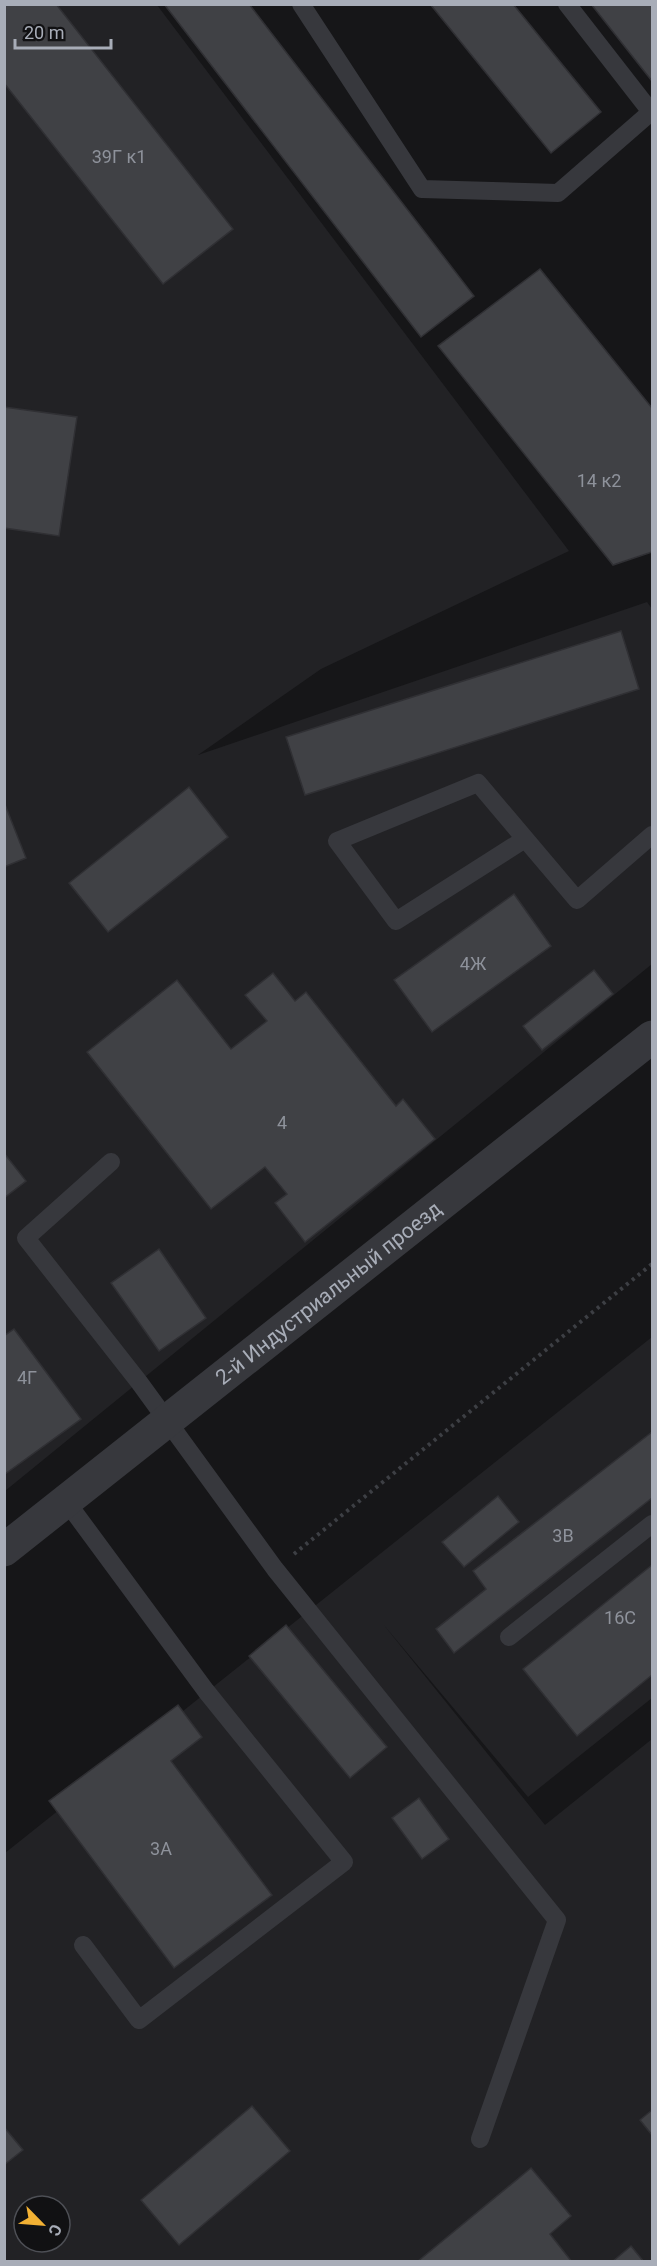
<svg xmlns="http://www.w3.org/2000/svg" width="657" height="2266" font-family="Roboto,sans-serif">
	<rect width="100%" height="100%" fill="#161618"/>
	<g fill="#222225" fill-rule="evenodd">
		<polygon points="5,5 157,5 569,551 321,669 198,755 647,602 652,609 652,964 5,1491"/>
		<path d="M 652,1337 L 652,1698 L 528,1797 L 383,1624 L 545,1825 L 652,1739 L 652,2261 L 5,2262 L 5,1853 ZM 24,2206 L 60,2206 L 60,2242 L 24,2242 Z"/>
	</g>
	<g fill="#404145" stroke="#303034" stroke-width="1.5">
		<polygon points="4,4 56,4 233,229 163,284 4,83"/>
		<polygon points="164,4 249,4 474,296 421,337"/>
		<polygon points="430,4 513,4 601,112 551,153"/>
		<polygon points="591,4 652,4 652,81"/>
		<polygon points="540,269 652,408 652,552 613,565 438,346"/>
		<polygon points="4,407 77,417 59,536 4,528"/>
		<polygon points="621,631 639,689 305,795 286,737"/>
		<polygon points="189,787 228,837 108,932 69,883"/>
		<polygon points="4,802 26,858 4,867"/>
		<polygon points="514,894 551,946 432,1032 394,980"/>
		<polygon points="594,970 613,994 542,1050 523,1026"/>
		<polygon points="273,973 295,1001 306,992 396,1106 403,1099 435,1139 305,1242 275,1203 287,1194 265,1167 211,1209 87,1052 177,980 231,1049 267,1021 245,995"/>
		<polygon points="4,1153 26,1181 4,1198"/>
		<polygon points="159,1249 206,1318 159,1351 111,1283"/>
		<polygon points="14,1329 81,1419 5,1474 4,1336"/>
		<polygon points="652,1432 652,1498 454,1653 436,1629 486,1589 473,1571"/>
		<polygon points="498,1496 519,1522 464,1567 442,1542"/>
		<polygon points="652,1565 652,1675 577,1736 523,1669"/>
		<polygon points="286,1625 387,1747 350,1778 249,1656"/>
		<polygon points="178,1705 202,1737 171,1761 272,1895 174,1968 49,1801"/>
		<polygon points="419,1798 449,1839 422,1859 392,1818"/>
		<polygon points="252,2106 290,2151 179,2245 141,2200"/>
		<polygon points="652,2110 652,2135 640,2120"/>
		<polygon points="4,2127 23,2150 4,2165"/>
		<polygon points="531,2168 571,2216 550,2234 572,2262 417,2262"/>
		<polygon points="631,2246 644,2262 612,2262"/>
	</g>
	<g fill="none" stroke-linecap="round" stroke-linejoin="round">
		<polyline stroke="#3d3f44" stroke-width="4" stroke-dasharray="3 4.5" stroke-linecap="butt" points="294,1554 652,1264"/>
		<g stroke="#37383d" stroke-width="18">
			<polyline points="301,4 422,189 558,193 651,112 567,4"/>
			<polyline points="525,839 396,921 337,841 478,783 577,900 652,835"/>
			<polyline points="111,1162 26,1238 139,1382 275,1569 557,1920 480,2139"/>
			<polyline points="66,1501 206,1691 344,1862 139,2020 83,1945"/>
			<polyline points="509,1637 652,1524"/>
		</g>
		<path stroke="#37383d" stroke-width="33" id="s1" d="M 4,1550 L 652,1037"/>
	</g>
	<g text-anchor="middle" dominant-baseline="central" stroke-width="5" stroke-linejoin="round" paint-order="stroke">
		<g font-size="18" fill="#8e929b">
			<text x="119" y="156">39Г к1</text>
			<text x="599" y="480">14 к2</text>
			<text x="473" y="963">4Ж</text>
			<text x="282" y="1122">4</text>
			<text x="27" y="1377">4Г</text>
			<text x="563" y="1535">3В</text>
			<text x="620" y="1617">16С</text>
			<text x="161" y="1848">3А</text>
		</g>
		<g font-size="21" fill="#a8adb8" stroke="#111113">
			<text stroke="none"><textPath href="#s1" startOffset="414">2-й Индустриальный проезд</textPath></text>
		</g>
	</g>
	<rect width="657" height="2266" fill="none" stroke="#a8adb8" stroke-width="12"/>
	<g transform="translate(42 2224) rotate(115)"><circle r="28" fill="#111113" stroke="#4d4f55" stroke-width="1.5"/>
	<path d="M0-4.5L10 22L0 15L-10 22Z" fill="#f2b134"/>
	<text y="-9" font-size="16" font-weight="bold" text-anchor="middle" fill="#a8adb8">С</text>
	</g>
	<path d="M15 39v9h96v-9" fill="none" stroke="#a8adb8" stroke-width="3"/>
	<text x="24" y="39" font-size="18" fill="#a8adb8" stroke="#111113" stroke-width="4.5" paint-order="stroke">20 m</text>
</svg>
